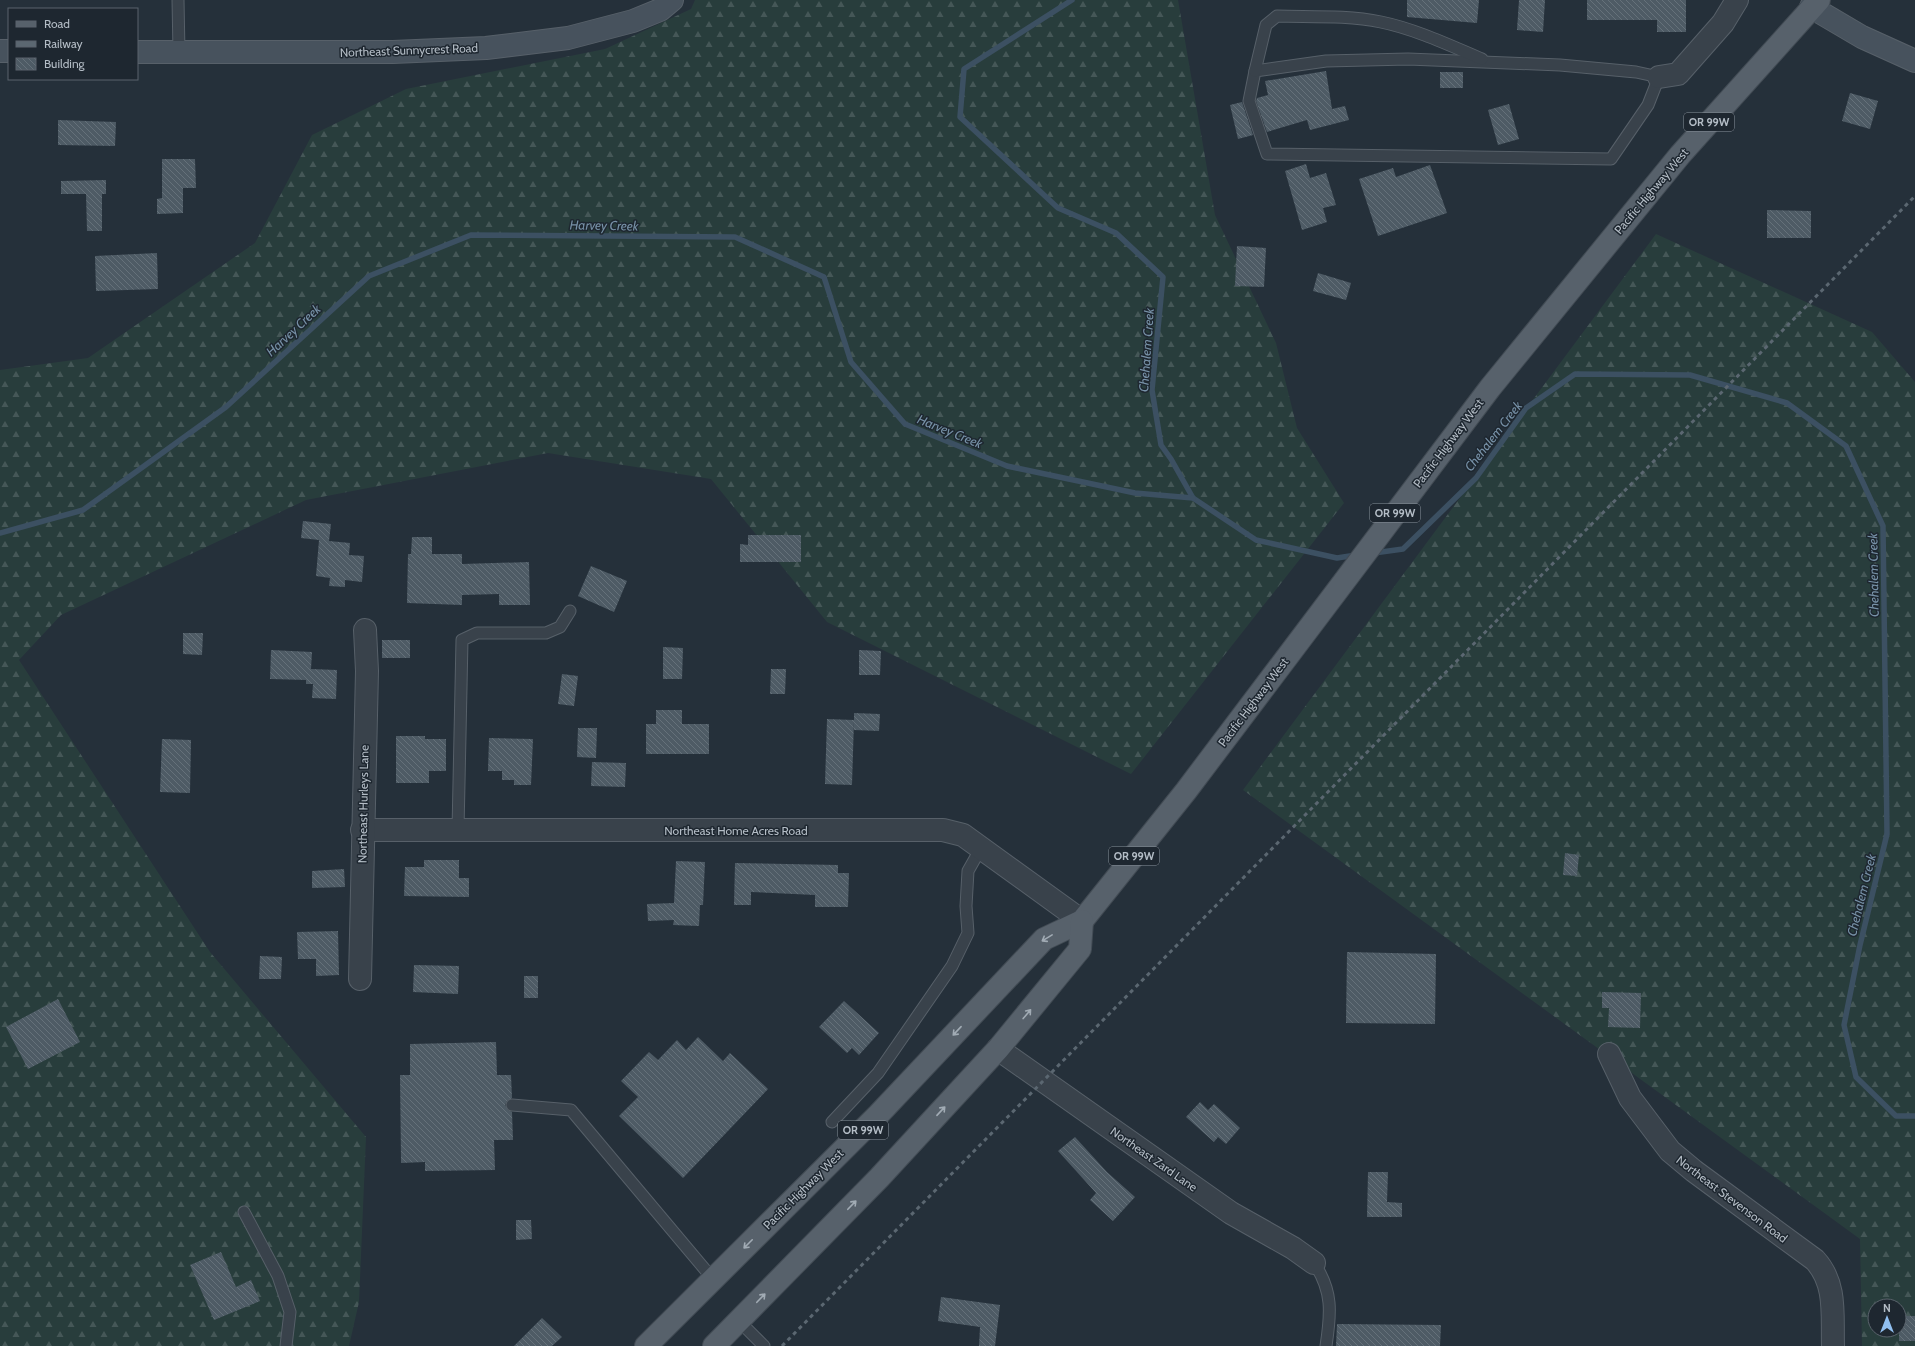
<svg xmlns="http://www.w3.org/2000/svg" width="1915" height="1346" font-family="Cabin,sans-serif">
	<defs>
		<pattern id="forest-firs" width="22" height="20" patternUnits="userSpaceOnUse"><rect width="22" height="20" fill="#283d3c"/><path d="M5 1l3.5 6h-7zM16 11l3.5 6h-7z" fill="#455757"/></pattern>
		<pattern id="building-back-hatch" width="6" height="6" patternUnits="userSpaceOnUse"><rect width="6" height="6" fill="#4e5b65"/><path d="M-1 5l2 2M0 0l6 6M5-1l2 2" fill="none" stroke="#65717a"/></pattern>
	</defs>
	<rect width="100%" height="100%" fill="#25303a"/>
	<g fill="url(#forest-firs)" fill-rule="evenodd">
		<polygon points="695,0 1178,0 1215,215 1276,343 1297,428 1344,503 1131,774 827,622 711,479 548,453 306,500 61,615 19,660 210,952 366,1137 359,1302 349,1346 0,1346 0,370 88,358 255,243 312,135 406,89 605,49 691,9"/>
		<path d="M 1656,234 L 1872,332 L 1915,382 L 1915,1346 L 1862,1346 L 1860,1239 L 1243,790 ZM 1875,1306 L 1899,1306 L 1899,1330 L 1875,1330 Z"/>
	</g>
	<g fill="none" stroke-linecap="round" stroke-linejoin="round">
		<g stroke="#3c5062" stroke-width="5.5">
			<polyline points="1072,0 964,69 960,117 1058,208 1116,233 1163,277 1152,390 1161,445 1171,459 1193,498 1256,540 1337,558 1356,555"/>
			<polyline points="0,533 83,510 226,407 369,276 471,235 735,237 824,277 851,362 905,424 1007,466 1135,493 1193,498"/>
			<polyline points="1374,553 1403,549 1476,478 1526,408 1575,374 1690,375 1787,403 1846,446 1883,526 1887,834 1860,945 1844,1025 1856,1077 1896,1116 1915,1116"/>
		</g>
	</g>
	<g fill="url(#building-back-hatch)">
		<polygon points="1407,0 1479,0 1477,23 1407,17"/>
		<polygon points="1519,0 1545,0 1543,32 1517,30"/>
		<polygon points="1587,0 1686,0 1686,32 1657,32 1657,20 1587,20"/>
		<polygon points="1326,71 1332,109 1345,106 1349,120 1310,130 1307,120 1267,132 1256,101 1257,98 1268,95 1265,81"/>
		<rect x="1440" y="72" width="23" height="16"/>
		<polygon points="1850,93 1878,101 1870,129 1842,121"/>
		<polygon points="1242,102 1253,135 1238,139 1230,105"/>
		<polygon points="1509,104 1519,139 1498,145 1488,110"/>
		<polygon points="58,120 116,122 115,146 58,145"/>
		<polygon points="162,159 195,159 196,188 183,188 183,213 157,214 157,199 162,198"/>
		<polygon points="1306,164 1310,178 1326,173 1336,205 1323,208 1327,222 1302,230 1285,171"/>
		<polygon points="1430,165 1447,213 1378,236 1359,179 1393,168 1396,177"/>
		<polygon points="106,180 106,194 102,194 102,231 87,231 86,194 61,194 61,181"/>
		<polygon points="1767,210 1811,211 1811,238 1767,238"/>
		<polygon points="1237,246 1266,248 1264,287 1235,286"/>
		<polygon points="157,253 158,289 96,291 95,256"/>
		<polygon points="1318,273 1351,283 1346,300 1313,291"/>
		<polygon points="303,521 331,524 329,541 350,543 349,555 364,556 362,582 345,580 345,587 329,586 330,578 316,576 319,540 301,538"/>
		<polygon points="748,535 801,535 801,562 740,562 740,544 748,545"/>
		<polygon points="412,537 432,537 432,554 462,554 462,564 529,562 530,605 499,605 499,594 462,595 462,605 407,603 408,554 411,554"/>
		<polygon points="591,566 627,581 614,612 578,596"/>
		<polygon points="183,633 203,633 202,655 183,654"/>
		<rect x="382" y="640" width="28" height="18"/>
		<polygon points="663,647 683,648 682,679 663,679"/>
		<polygon points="271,650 312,652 311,669 337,670 336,699 312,698 313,684 306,684 306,680 270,679"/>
		<polygon points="859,650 881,651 880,675 859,675"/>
		<polygon points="771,669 786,669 785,694 770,694"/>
		<polygon points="562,674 578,676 574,706 558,704"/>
		<polygon points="656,710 682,710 682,724 709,724 709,754 646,754 646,724 656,724"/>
		<polygon points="854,713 880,714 879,731 854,730"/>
		<polygon points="827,719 854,720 852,785 825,784"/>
		<polygon points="578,728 597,728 596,758 577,757"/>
		<polygon points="396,736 425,736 425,739 446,739 446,771 429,771 429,783 396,783"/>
		<polygon points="489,738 533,739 531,785 514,785 514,780 502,780 502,771 488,771"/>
		<polygon points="162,739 191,740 190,793 160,792"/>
		<polygon points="592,762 626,763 625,787 591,786"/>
		<polygon points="1565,853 1579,855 1577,876 1563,875"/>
		<polygon points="424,860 459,860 459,878 469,878 469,897 404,896 405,867 424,867"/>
		<polygon points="676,861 705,862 703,905 700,905 699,926 673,925 674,920 648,921 647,904 674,903"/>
		<polygon points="735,863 838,865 838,873 849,873 848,907 815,907 815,895 751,892 751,905 734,905"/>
		<polygon points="344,869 345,887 312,888 312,871"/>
		<polygon points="338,931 339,975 316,976 316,959 298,959 297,932"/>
		<polygon points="1347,952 1436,954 1435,1024 1346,1023"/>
		<polygon points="260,956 282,957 281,979 259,979"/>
		<polygon points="414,965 459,966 458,994 413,992"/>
		<rect x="524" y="976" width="14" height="22"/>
		<polygon points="1602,992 1641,993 1640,1028 1608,1027 1609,1008 1602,1008"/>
		<polygon points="58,999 80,1042 28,1069 6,1027"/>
		<polygon points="844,1001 879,1033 859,1055 852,1048 847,1053 819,1027"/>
		<polygon points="698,1037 723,1061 730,1053 768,1089 683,1178 619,1116 638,1097 621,1081 649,1052 658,1060 677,1040 686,1050"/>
		<polygon points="496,1042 497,1075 511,1075 512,1098 507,1101 505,1105 508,1110 512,1112 513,1140 494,1140 495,1170 425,1171 425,1162 401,1163 400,1075 410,1075 410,1044"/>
		<polygon points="1200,1102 1208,1110 1214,1104 1240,1128 1226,1144 1218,1137 1214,1142 1186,1117"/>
		<polygon points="1075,1137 1107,1172 1135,1197 1113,1221 1090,1200 1096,1193 1058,1151"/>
		<polygon points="1368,1172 1388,1172 1387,1202 1402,1203 1402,1217 1367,1217"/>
		<polygon points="516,1220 531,1220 532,1239 516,1240"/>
		<polygon points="221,1252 236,1287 251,1280 260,1301 214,1320 190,1265"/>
		<polygon points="941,1297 1000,1305 995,1346 979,1346 980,1327 938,1321"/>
		<rect x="1899" y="1316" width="16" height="25"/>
		<polygon points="542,1318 562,1337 552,1346 514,1346"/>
		<polygon points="1337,1324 1441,1325 1440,1346 1336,1346"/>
	</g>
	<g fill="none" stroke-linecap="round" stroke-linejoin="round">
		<g stroke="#576069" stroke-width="13">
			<g id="lane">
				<polyline points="178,0 179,52"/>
				<polygon points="1408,59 1560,65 1636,72 1659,77 1648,105 1611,159 1267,154 1249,101 1255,71 1326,61"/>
				<path d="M 1255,71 L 1266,25 L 1277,16 C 1311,17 1347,15 1381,22 C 1415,29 1449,45 1482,59"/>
				<polyline points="458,830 462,640 477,633 546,633 560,627 570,611"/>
				<polyline points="512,1105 571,1110 713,1279"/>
				<polyline points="832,1122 878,1073 952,966 968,933 966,906 968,871 981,848"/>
				<polyline points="244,1212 278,1276 290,1312 286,1346"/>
				<path d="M 1314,1263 C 1333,1291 1331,1313 1326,1346"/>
				<polyline points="739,1321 764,1346"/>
			</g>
		</g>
		<g stroke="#576069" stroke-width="24">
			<g id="street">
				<polyline points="1659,77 1678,74 1723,23 1737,0"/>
				<polyline points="362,830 943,830 963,835 1082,921"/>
				<polyline points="360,979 367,671 365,630"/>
				<polyline points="998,1049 1231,1213 1293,1248 1314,1263"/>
				<path d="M 1609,1054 L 1630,1098 L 1670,1151 L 1694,1171 L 1815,1260 C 1837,1284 1832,1315 1833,1346"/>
			</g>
		</g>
		<g stroke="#576069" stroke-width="24">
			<g id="secondary">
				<polyline points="1811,7 1862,37 1915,61"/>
				<polyline points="0,51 9,51"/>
				<polyline points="137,52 393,52 486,48 568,38 633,21 660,10 672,0"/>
			</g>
		</g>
		<g stroke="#424b54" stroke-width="24">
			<g id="primary">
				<polyline points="646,1346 878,1115 1044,939 1082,921 1186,791 1490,388 1680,155 1819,0"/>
				<polyline points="714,1346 879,1178 998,1049 1080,949 1082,921"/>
			</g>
		</g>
		<use href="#lane" stroke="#39424b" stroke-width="11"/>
		<use href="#street" stroke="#39424b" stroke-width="22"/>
		<use href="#secondary" stroke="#47525d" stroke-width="22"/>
		<use href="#primary" stroke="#57616b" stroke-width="22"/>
		<polyline stroke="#5b6771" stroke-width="3" stroke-dasharray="4 4" stroke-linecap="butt" points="782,1346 1915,196"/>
	</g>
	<defs><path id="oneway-shaft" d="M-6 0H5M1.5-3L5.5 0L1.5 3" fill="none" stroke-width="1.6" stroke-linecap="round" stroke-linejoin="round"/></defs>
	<g stroke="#a1abb4">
		<use href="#oneway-shaft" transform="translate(1047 938) rotate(149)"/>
		<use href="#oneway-shaft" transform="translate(1027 1014) rotate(-50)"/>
		<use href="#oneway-shaft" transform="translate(957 1031) rotate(133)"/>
		<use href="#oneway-shaft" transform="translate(941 1111) rotate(-47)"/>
		<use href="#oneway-shaft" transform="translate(852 1205) rotate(-46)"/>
		<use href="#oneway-shaft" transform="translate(748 1244) rotate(135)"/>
		<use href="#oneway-shaft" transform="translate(761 1298) rotate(-46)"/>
	</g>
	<g text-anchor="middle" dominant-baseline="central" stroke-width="3" stroke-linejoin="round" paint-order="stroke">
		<g fill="#1e2730" stroke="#879099" stroke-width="1">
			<rect x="1684" y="113" width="50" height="18" rx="3"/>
			<rect x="1370" y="504" width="50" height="18" rx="3"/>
			<rect x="1109" y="847" width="50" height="18" rx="3"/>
			<rect x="838" y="1121" width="50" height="18" rx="3"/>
		</g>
		<g font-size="11" font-weight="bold" fill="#b4bdc6">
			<text x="1709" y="122">OR 99W</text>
			<text x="1395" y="513">OR 99W</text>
			<text x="1134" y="856">OR 99W</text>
			<text x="863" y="1130">OR 99W</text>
		</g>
		<g font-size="12" fill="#b4bdc6" stroke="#1e2730">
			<text transform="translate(409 50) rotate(-2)">Northeast Sunnycrest Road</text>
			<text transform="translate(1651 191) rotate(-50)">Pacific Highway West</text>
			<text transform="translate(1448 443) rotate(-53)">Pacific Highway West</text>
			<text transform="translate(1253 702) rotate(-53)">Pacific Highway West</text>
			<text transform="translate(363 804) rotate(-89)">Northeast Hurleys Lane</text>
			<text x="736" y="830">Northeast Home Acres Road</text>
			<text transform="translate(1154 1159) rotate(35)">Northeast Zard Lane</text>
			<text transform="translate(803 1189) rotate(-45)">Pacific Highway West</text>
			<text transform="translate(1732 1199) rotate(37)">Northeast Stevenson Road</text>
		</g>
		<g font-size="13" font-style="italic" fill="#7791a7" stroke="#1e2730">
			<text transform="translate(604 225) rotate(1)">Harvey Creek</text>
			<text transform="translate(293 330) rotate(-43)">Harvey Creek</text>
			<text transform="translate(1146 350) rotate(-86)">Chehalem Creek</text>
			<text transform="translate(950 431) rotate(22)">Harvey Creek</text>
			<text transform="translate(1493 436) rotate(-52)">Chehalem Creek</text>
			<text transform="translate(1873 575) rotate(-91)">Chehalem Creek</text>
			<text transform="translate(1861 895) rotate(-76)">Chehalem Creek</text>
		</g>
	</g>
	<rect x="8" y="8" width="130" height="72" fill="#1e2730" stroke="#5a636c"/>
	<rect x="16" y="21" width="20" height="6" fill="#57616b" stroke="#5a636c"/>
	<text x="44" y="28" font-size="12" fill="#b4bdc6">Road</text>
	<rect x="16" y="41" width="20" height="6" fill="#5b6771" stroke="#5a636c"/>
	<text x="44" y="48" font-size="12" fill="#b4bdc6">Railway</text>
	<rect x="16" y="58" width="20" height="12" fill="url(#building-back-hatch)" stroke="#5a636c"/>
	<text x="44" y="68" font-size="12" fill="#b4bdc6">Building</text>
	<g transform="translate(1887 1318)"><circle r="19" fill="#1e2730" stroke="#5a636c"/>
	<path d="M0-3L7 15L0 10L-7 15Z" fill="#90bfef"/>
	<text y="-6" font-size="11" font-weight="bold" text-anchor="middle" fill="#b4bdc6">N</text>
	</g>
</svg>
